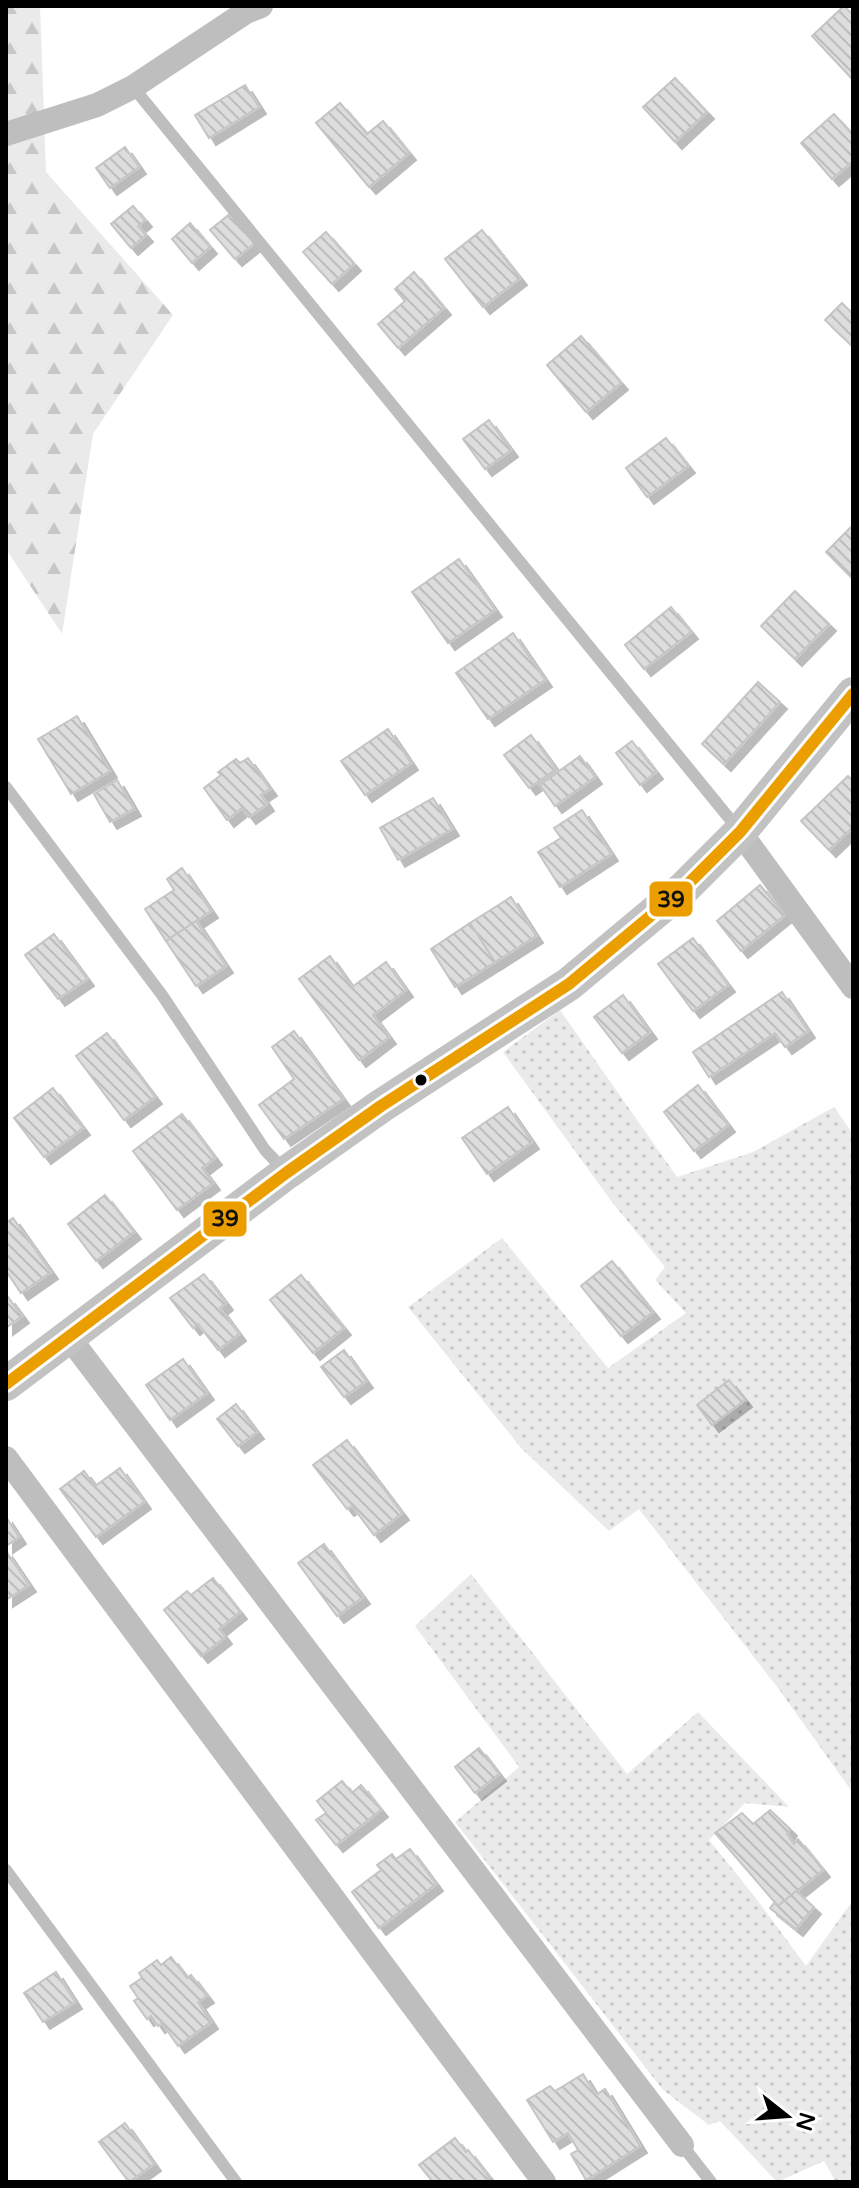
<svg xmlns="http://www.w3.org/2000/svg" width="859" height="2188" font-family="'Varela Round',sans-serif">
	<defs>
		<pattern id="grass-dots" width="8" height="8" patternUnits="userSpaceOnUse" patternTransform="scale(2)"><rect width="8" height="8" fill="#eaeaea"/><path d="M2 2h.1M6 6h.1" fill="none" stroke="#c7c7c7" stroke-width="1.8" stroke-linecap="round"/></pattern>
		<pattern id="forest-firs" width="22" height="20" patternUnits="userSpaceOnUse" patternTransform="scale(2)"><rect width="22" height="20" fill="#eaeaea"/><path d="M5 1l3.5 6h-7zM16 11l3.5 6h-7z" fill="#c7c7c7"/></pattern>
		<pattern id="building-back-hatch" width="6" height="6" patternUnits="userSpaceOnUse" patternTransform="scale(2)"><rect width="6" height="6" fill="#ddd"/><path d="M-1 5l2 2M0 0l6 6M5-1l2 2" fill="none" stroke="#bcbcbc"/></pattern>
		<filter id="shadow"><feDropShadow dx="7" dy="7" stdDeviation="0" flood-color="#0004"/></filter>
	</defs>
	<rect width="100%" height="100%" fill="#fff"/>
	<g fill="url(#grass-dots)">
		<polygon points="560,1010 677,1177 753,1152 834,1107 853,1134 853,1793 778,1688 639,1509 609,1531 521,1448 408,1307 502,1238 608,1368 686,1313 655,1280 665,1267 612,1202 503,1052"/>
		<polygon points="471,1574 627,1774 698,1712 789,1807 745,1803 709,1840 755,1897 806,1966 853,1900 853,2037 851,2040 853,2044 853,2182 836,2182 824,2161 777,2182 720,2121 709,2125 663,2090 455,1822 519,1767 415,1626"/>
	</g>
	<polygon fill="url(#forest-firs)" points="6,6 40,6 46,172 173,315 93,434 62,634 6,549"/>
	<g fill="url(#building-back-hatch)" stroke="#c5c5c5" stroke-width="2" filter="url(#shadow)">
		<polygon points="844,6 853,15 853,80 812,36"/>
		<polygon points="675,78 707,112 675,142 643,107"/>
		<polygon points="245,85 259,107 209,138 195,115"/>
		<polygon points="340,103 367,134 383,121 409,153 369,187 316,123"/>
		<polygon points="834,114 853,135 853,161 832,179 801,143"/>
		<polygon points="125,147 139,167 110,188 96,168"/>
		<polygon points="133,206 145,220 138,226 146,235 131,248 111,224"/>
		<polygon points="231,213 255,243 235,259 210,230"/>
		<polygon points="190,223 210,247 192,263 172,239"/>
		<polygon points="482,230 520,278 483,307 445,259"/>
		<polygon points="326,232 354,264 332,284 303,252"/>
		<polygon points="414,272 444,308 398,348 378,324 405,301 395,289"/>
		<polygon points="842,303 853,314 852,346 825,320"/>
		<polygon points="581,336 621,383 586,412 547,365"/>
		<polygon points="489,420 511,450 485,469 463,439"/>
		<polygon points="666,438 688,466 647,497 626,468"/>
		<polygon points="853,525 853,579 826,552"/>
		<polygon points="459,559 495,610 448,643 412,592"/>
		<polygon points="795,591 829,624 795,659 761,626"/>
		<polygon points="671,607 691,632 644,669 625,645"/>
		<polygon points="513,633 545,680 488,719 456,673"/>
		<polygon points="758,682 780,702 724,764 702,744"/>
		<polygon points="77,716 110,771 71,794 38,739"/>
		<polygon points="388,729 411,763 365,795 341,761"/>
		<polygon points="531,735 556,769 529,788 504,755"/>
		<polygon points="632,741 656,772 640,785 616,753"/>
		<polygon points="580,756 595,777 555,806 540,785"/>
		<polygon points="248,758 270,789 261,795 267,804 249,817 242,808 227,820 204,788 221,775 218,772 236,759 240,763"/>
		<polygon points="848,776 853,781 853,827 829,850 801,821"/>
		<polygon points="117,780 134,809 110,822 94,794"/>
		<polygon points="433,798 452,829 398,860 380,828"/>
		<polygon points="582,810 611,854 560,887 538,852 561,838 554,828"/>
		<polygon points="182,868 211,911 166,941 145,909 174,890 167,879"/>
		<polygon points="760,885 785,915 741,951 717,921"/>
		<polygon points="511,897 536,936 495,962 470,923"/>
		<polygon points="196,921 226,966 196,986 166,941"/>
		<polygon points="470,923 495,962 455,987 431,949"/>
		<polygon points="54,934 87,979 58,999 25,955"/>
		<polygon points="693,938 728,985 693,1011 658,964"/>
		<polygon points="330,956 352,987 386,962 406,990 373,1015 389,1037 359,1060 299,979"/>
		<polygon points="782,992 808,1031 785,1047 775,1033 709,1077 693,1052"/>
		<polygon points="623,995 650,1032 622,1053 594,1017"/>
		<polygon points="294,1031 343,1099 284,1139 259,1105 294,1079 272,1047"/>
		<polygon points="107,1033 155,1097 124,1120 76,1056"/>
		<polygon points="698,1085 728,1125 694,1151 664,1112"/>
		<polygon points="53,1088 83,1128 44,1157 14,1118"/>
		<polygon points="508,1107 532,1142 487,1174 462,1138"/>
		<polygon points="182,1114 215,1158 202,1168 213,1183 177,1210 133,1151"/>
		<polygon points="105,1195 134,1232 96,1261 68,1224"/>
		<polygon points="13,1218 51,1272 21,1293 6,1271 6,1223"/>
		<polygon points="612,1261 653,1312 621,1336 581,1286"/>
		<polygon points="204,1274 226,1303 220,1308 239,1334 218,1350 198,1324 193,1328 170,1298"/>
		<polygon points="301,1275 344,1328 313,1353 270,1300"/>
		<polygon points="8,1297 22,1316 6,1328 6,1298"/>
		<polygon points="344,1350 366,1381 344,1397 321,1367"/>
		<polygon points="183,1359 207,1393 170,1420 146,1385"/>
		<polygon points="729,1380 745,1400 712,1425 697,1405"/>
		<polygon points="236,1404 257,1432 238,1446 217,1419"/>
		<polygon points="347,1440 402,1513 374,1535 352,1506 347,1509 313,1465"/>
		<polygon points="120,1468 144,1502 96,1537 60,1489 84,1471 95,1486"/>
		<polygon points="6,1517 19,1537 6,1546"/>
		<polygon points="324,1544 363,1597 337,1616 298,1563"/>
		<polygon points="6,1551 29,1585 6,1600"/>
		<polygon points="213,1578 240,1612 219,1629 225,1637 201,1656 164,1610 187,1591 191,1595"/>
		<polygon points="479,1748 499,1774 475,1793 455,1767"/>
		<polygon points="342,1781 352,1793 361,1785 381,1810 336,1845 316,1820 326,1813 317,1801"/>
		<polygon points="770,1810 790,1829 787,1834 794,1844 798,1839 823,1870 778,1906 715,1833 742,1813 753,1824"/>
		<polygon points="410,1849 436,1884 379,1928 352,1892 381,1870 377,1865 392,1854 396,1859"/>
		<polygon points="796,1891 814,1907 796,1929 770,1908 775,1902 778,1906"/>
		<polygon points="171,1957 187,1978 191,1975 207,1996 198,2002 211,2022 178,2046 162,2023 158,2026 151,2016 147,2019 134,2001 138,1998 130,1986 142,1978 139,1973 157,1960 161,1965"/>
		<polygon points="56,1972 75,2002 43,2022 24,1993"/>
		<polygon points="583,2074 596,2095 605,2089 640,2146 586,2180 571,2154 578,2150 568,2133 553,2142 527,2100 550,2086 555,2091"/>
		<polygon points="125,2123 154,2164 129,2182 99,2142"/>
		<polygon points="455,2138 466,2152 468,2150 489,2177 485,2182 433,2182 419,2165"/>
	</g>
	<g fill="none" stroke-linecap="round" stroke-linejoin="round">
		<g stroke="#bebebe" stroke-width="12">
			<polyline points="133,87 738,829"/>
			<polyline points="6,787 162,995 265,1150 284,1170"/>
			<polyline points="6,1870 236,2182"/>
			<polyline points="682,2145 711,2182"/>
		</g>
		<g stroke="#bebebe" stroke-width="24">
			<polyline points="6,134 97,105 133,87 246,12 261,6"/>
			<polyline points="740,832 853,987"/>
			<polyline points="68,1336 682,2145"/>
			<polyline points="6,1458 544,2182"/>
		</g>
		<polyline stroke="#c2c2c2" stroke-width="34" points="6,1384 286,1173 381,1106 569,984 684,888 740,832 853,694"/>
		<g stroke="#fff" stroke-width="18">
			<polyline id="bus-1" points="6,1384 286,1173 381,1106 569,984 684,888 740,832 853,694"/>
		</g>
		<use href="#bus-1" stroke="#eb9e00" stroke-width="12"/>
	</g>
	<circle fill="#000" stroke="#fff" stroke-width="3" cx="421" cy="1080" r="7"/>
	<g stroke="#fff" stroke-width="3">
		<rect x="648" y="880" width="46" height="38" rx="8" fill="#eb9e00"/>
		<rect x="202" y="1200" width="46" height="38" rx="8" fill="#eb9e00"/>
	</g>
	<g font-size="22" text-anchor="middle" font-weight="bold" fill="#111">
		<text x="671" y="907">39</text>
		<text x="225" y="1226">39</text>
	</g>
	<rect width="859" height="2188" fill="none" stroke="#000000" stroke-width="16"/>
	<g transform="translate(787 2116) rotate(107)" stroke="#ffffff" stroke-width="6" paint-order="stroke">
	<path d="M0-6L14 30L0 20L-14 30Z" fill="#000000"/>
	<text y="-12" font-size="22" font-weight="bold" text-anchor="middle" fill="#000000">N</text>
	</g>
</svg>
